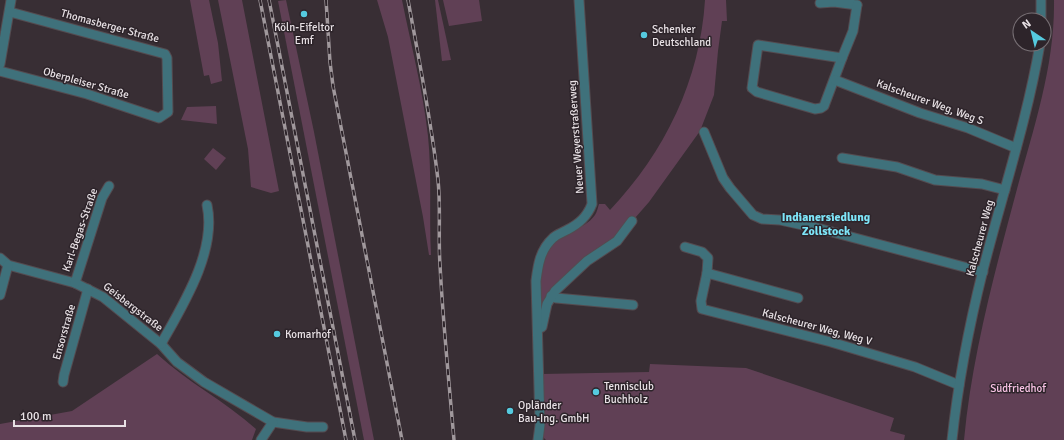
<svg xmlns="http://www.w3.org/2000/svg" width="1064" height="440" font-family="Signika,sans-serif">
	<rect width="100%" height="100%" fill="#382e34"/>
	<g fill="#604055">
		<polygon points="190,0 209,0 218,43 222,81 211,84 209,75 204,76"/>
		<polygon points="218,0 242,0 279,191 271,193 251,187 248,149"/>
		<polygon points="286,0 314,132 374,440 364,440 278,1"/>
		<path d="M 377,0 L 402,0 C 411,45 423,90 428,136 C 432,175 429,215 431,255 L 429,255 L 423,217 L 388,37 Z"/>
		<polygon points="435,0 438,0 451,60 442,61"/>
		<polygon points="443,0 479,0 482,21 449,26"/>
		<path d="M 705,0 L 726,0 L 727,21 L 722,21 L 718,51 L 714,95 L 700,131 L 649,202 L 614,242 L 600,250 L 540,313 C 541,298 539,263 546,252 C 556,234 584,231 595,215 C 597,212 598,207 599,204 L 605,204 L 610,210 C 665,152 700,80 705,0 Z"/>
		<path d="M 1054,0 L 1064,0 L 1064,440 L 964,440 C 972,355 995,271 1017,189 C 1034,127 1055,65 1054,0 Z"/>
		<polygon points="216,106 217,124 181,120 187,107"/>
		<polygon points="213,148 226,158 216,170 204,159"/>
		<path d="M 157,354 C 187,382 225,401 256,429 L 252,440 L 0,440 L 0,424 L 72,411 Z"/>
		<polygon points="650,364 746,368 894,418 890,431 905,435 904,440 546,440 544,438 542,374 649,372"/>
	</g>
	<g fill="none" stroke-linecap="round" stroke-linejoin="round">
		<g stroke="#544b50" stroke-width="11">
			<g id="minor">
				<polyline points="820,3 834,2 857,5"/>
				<polyline points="1041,20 1041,0"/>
				<polygon points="758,45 842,58 824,106 821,108 815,109 757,92 752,88"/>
				<polyline points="842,58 853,31 857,5"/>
				<polyline points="0,64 11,0"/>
				<polyline points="0,71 87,94 159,118 168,112 167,58 165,54 10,12"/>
				<polyline points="835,80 920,113 968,128 1016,148"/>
				<polyline points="704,132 723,178 730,188 753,215 762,219 780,220 821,229 983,272"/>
				<polyline points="842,158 897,167 935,180 982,184 1005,190"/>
				<polyline points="685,247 702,252 708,258 707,273 701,301 702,309 831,342 915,367 959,385"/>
				<polyline points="0,258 8,265 75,283 103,297 161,344 177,362 204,382 273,422 307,427 323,427"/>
				<polyline points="707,273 798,298"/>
				<polyline points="75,283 102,198 109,186"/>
				<polyline points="0,295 8,265"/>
				<polyline points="551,296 556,298 633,305"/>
				<polyline points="540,328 542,327 547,304 555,291 587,261 617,241 632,221"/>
				<path d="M 161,344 C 183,305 217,251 207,205"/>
				<polyline points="63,382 64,375 88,289"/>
				<polyline points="261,440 273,422"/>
				<path d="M 538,440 L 540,425 L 536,281 C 538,265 540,250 553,238 C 557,234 562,233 567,230 C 579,224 587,217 592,204 L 579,0"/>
				<path d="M 952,440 C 958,383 969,326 983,270 C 1002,195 1027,121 1040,44"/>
			</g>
		</g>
		<use href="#minor" stroke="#3f717b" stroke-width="9"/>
		<g stroke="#a0989c" stroke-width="3.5">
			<g id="rail">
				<polyline points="260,0 346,440"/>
				<polyline points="269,0 355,440"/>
				<polyline points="326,0 330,62 333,86 402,440"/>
				<path d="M 408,0 C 419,60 431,119 438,180 C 441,208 438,236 440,265 C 443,323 449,382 454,440"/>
			</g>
		</g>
		<use href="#rail" stroke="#2d242a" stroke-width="2" stroke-dasharray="6" stroke-linecap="butt"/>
	</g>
	<g fill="#55cadf" stroke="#2d242a" stroke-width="1.5">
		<circle cx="304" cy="14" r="4"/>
		<circle cx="644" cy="35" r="4"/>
		<circle cx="277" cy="334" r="4"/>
		<circle cx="596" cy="392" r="4"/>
		<circle cx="510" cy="411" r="4"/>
	</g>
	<g text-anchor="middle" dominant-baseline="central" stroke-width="3" stroke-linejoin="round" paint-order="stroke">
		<g font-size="11" fill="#e8e1e5" stroke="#2d242a">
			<text transform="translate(110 26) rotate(15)">Thomasberger Straße</text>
			<text transform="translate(86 83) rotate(16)">Oberpleiser Straße</text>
			<text transform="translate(930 102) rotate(20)">Kalscheurer Weg, Weg S</text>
			<text transform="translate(576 137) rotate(-94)">Neuer Weyerstraßerweg</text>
			<text transform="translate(80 230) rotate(-71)">Karl-Begas-Straße</text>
			<text transform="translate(980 238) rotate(-75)">Kalscheurer Weg</text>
			<text transform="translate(133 307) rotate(38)">Geisbergstraße</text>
			<text transform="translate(817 327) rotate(15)">Kalscheurer Weg, Weg V</text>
			<text transform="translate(64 332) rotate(-74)">Ensorstraße</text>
		</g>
		<g font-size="11" fill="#e8e1e5" stroke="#2d242a" text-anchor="start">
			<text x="304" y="27" text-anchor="middle">Köln-Eifeltor<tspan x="304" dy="13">Emf</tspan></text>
			<text x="652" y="29">Schenker<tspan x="652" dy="13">Deutschland</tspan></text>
			<text x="285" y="334">Komarhof</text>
			<text x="604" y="386">Tennisclub<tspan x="604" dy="13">Buchholz</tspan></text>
			<text x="518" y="405">Opländer<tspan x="518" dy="13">Bau-Ing. GmbH</tspan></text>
		</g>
		<g font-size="11" fill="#f9c3e5" stroke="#2d242a">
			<text x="1018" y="388">Südfriedhof</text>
		</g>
		<g font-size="12" font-weight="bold" fill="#7ee6f9" stroke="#2d242a">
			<text x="826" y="217">Indianersiedlung<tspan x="826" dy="14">Zollstock</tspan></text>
		</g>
	</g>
	<g transform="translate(1032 32) rotate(325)"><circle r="19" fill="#2d242a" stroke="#787075"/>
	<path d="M0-3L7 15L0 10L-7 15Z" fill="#55cadf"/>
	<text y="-6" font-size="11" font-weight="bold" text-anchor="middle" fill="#e8e1e5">N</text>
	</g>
	<path d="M14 420v6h111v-6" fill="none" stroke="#e8e1e5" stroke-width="2"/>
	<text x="20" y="420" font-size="12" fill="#e8e1e5" stroke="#2d242a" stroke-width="3" paint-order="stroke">100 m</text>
</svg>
